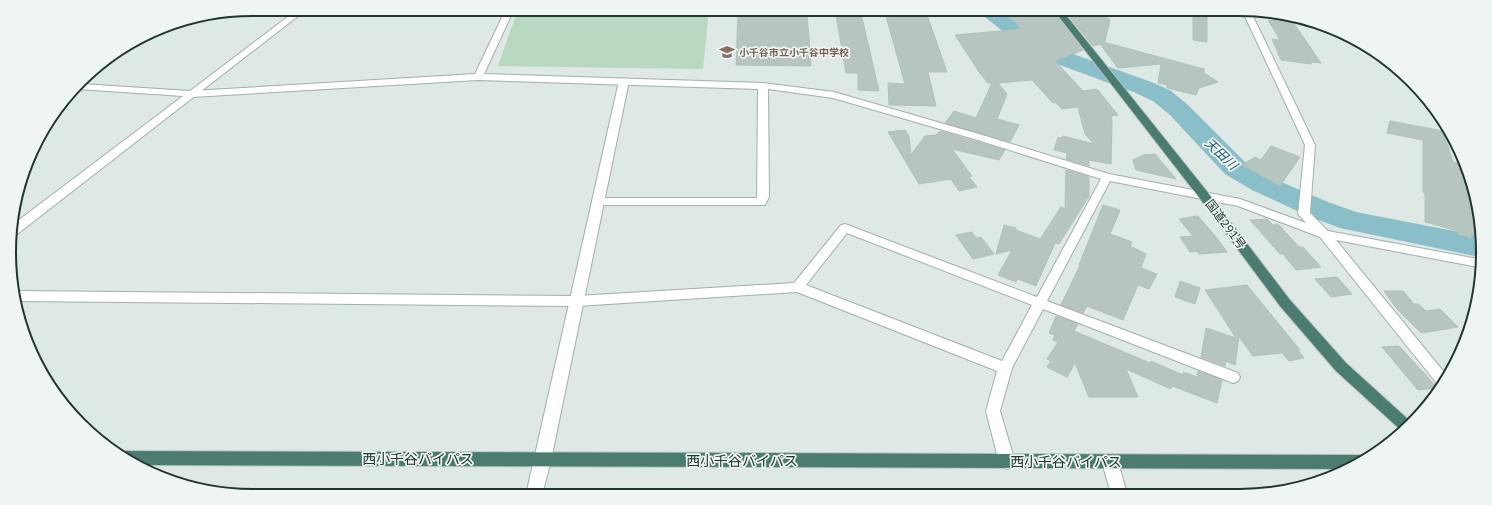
<svg xmlns="http://www.w3.org/2000/svg" width="1492" height="505" font-family="'IBM Plex Sans','Noto Sans JP',sans-serif">
	<rect width="100%" height="100%" fill="#dee8e4"/>
	<polygon fill="#b8d8c1" points="518,9 709,9 703,69 498,66"/>
	<g fill="none" stroke-linecap="round" stroke-linejoin="round">
		<polygon fill="#8abec9" fill-rule="evenodd" points="978,9 1003,9 1035,34 1076,55 1154,83 1171,91 1188,105 1245,162 1272,178 1328,202 1356,212 1480,236 1479,257 1340,228 1308,216 1252,190 1225,174 1170,115 1153,101 1136,93 1060,65 1019,44 981,14"/>
	</g>
	<g fill="#b7c5c0" stroke="#b1c1bb">
		<polygon points="835,9 860,9 879,91 858,90 858,73 846,73"/>
		<polygon points="884,9 925,9 947,72 928,72 936,106 889,105 888,83 905,84"/>
		<polygon points="1044,9 1051,17 1057,16 1083,50 1055,61 1083,91 1097,89 1118,115 1111,116 1112,121 1111,164 1089,160 1089,166 1066,159 1067,153 1054,150 1058,137 1062,138 1063,136 1094,144 1085,134 1078,107 1062,109 1055,102 1053,103 1032,80 998,83 1007,94 997,119 1019,125 1010,142 945,123 954,111 976,118 992,83 988,83 979,72 955,35 1022,29 1005,13"/>
		<polygon points="1078,9 1097,9 1110,20 1105,41 1103,42 1204,69 1204,73 1218,82 1199,88 1196,95 1167,88 1167,85 1158,83 1161,64 1118,68 1100,44 1093,46 1068,15 1079,14"/>
		<polygon points="738,14 807,14 811,66 736,65"/>
		<polygon points="1193,15 1207,17 1207,42 1193,40"/>
		<polygon points="1268,20 1293,22 1321,63 1311,62 1311,64 1281,60 1272,39 1280,40"/>
		<polygon points="1390,121 1443,131 1453,162 1462,164 1481,220 1480,237 1471,234 1471,238 1458,234 1458,231 1425,222 1425,193 1423,192 1423,140 1387,133"/>
		<polygon points="905,130 909,136 911,155 925,136 936,135 940,131 1005,150 999,160 952,149 972,176 969,177 977,187 959,191 951,179 919,184 888,132"/>
		<polygon points="1271,146 1300,157 1280,186 1242,165 1255,157 1261,160"/>
		<polygon points="1155,154 1176,179 1136,170 1133,160 1143,155"/>
		<polygon points="1066,170 1089,177 1089,196 1059,244 1055,243 1036,286 1018,279 1016,282 998,275 1012,250 996,254 1004,225 1016,228 1016,230 1040,239 1061,207 1065,209"/>
		<polygon points="1103,205 1120,210 1110,234 1132,242 1130,246 1146,254 1141,268 1157,274 1149,289 1138,285 1123,320 1087,306 1083,313 1061,305 1080,265 1079,265"/>
		<polygon points="1198,216 1216,237 1227,252 1199,254 1197,251 1190,252 1180,237 1193,236 1179,219"/>
		<polygon points="1267,219 1273,225 1278,224 1299,247 1303,247 1321,267 1296,270 1283,254 1280,254 1250,220"/>
		<polygon points="972,232 976,238 981,237 994,254 973,259 956,235"/>
		<polygon points="1337,277 1352,294 1331,297 1315,279"/>
		<polygon points="1180,281 1200,288 1195,304 1175,297"/>
		<polygon points="1247,285 1300,350 1298,350 1304,358 1289,361 1282,353 1253,356 1239,337 1235,365 1226,361 1225,366 1201,357 1206,328 1236,338 1205,290"/>
		<polygon points="1384,291 1403,291 1414,304 1418,304 1426,311 1440,309 1458,327 1421,333 1397,309"/>
		<polygon points="1056,316 1078,324 1074,331 1150,363 1151,361 1183,375 1183,372 1197,377 1198,371 1222,380 1217,403 1172,386 1171,389 1126,369 1138,397 1089,397 1075,363 1067,377 1047,367 1051,361 1047,359 1058,342 1053,340 1055,335 1049,333"/>
		<polygon points="1399,346 1424,373 1437,388 1418,390 1382,347"/>
	</g>
	<g fill="none" stroke-linecap="round" stroke-linejoin="round">
		<g stroke="#a2afab" stroke-width="2">
			<g id="minor">
				<path d="M 506,9 L 514,9 L 484,74 L 763,83 L 834,92 L 989,137 L 1109,174 L 1240,199 L 1306,223 L 1298,214 L 1305,145 L 1242,10 L 1250,10 L 1315,145 L 1310,213 L 1328,231 L 1478,259 L 1478,267 L 1336,240 L 1448,377 L 1440,386 L 1439,386 L 1320,237 L 1238,206 L 1110,181 L 1047,301 L 1238,373 L 1240,377 L 1238,381 L 1233,383 L 1228,381 L 1043,309 L 1012,368 L 1000,411 L 1015,462 L 1012,467 L 1007,469 L 1002,467 L 999,462 L 986,411 L 997,371 L 797,292 L 577,306 L 16,301 L 16,291 L 577,296 L 794,283 L 841,225 L 845,224 L 1037,297 L 1101,179 L 981,141 L 833,98 L 768,89 L 769,197 L 765,205 L 598,205 L 594,204 L 592,201 L 594,198 L 757,198 L 758,89 L 478,80 L 192,97 L 187,94 L 192,91 L 475,74 ZM 847,233 L 1032,305 L 1002,361 L 806,285 Z"/>
				<polygon points="1110,455 1115,457 1118,462 1127,494 1111,494 1102,462 1105,457"/>
			</g>
		</g>
		<g stroke="#a2afab" stroke-width="2">
			<g id="tertiary">
				<polygon points="298,9 307,9 16,235 12,236 11,226 183,96 77,89 81,84 190,91"/>
				<polygon points="624,78 629,81 551,460 542,495 526,495 619,81"/>
			</g>
		</g>
		<g stroke="#bcc3c1" stroke-width="2">
			<g id="trunk">
				<polygon points="1053,9 1061,9 1209,194 1290,300 1346,363 1411,422 1403,432 1336,371 1280,306 1201,200"/>
				<polygon points="123,451 1361,455 1367,458 1351,469 139,465 117,455"/>
			</g>
		</g>
		<use href="#minor" fill="#fff" fill-rule="evenodd"/>
		<use href="#tertiary" fill="#fff" fill-rule="evenodd"/>
		<use href="#trunk" fill="#4b7c72" fill-rule="evenodd"/>
	</g>
	<defs>
		<g id="school-bare" transform="scale(1.2)"><path d="M0-5L7-2L0 1L-7-2ZM-4 1L0 2.5L4 1V4Q0 6-4 4Z" fill="#8d6e63" stroke="#eef5f2" stroke-width="2.5" paint-order="stroke"/></g>
	</defs>
	<g fill-rule="evenodd">
		<use href="#school-bare" x="727" y="52"/>
	</g>
	<g text-anchor="middle" dominant-baseline="central" stroke-width="3.5" stroke-linejoin="round" paint-order="stroke">
		<g font-size="10" font-weight="bold" fill="#785e54" stroke="#eef5f2" text-anchor="start">
			<text x="739" y="52">小千谷市立小千谷中学校</text>
		</g>
		<g font-size="12" fill="#213631" stroke="#eef5f2">
			<text transform="translate(1226 224) rotate(53)">国道291号</text>
		</g>
		<g font-size="13" font-style="italic" fill="#215d6b" stroke="#eef5f2">
			<text transform="translate(1221 154) rotate(43)">天田川</text>
		</g>
		<g font-size="14" fill="#213631" stroke="#eef5f2">
			<text x="418" y="459">西小千谷バイパス</text>
			<text x="742" y="461">西小千谷バイパス</text>
			<text x="1066" y="462">西小千谷バイパス</text>
		</g>
	</g>
	<path d="M0 0H1492V505H0ZM252 16H1240A236 236 0 0 1 1476 252V253A236 236 0 0 1 1240 489H252A236 236 0 0 1 16 253V252A236 236 0 0 1 252 16Z" fill="#eef5f2" fill-rule="evenodd"/>
	<path fill="none" stroke="#213631" stroke-width="2" d="M252 16H1240A236 236 0 0 1 1476 252V253A236 236 0 0 1 1240 489H252A236 236 0 0 1 16 253V252A236 236 0 0 1 252 16Z"/>
</svg>
